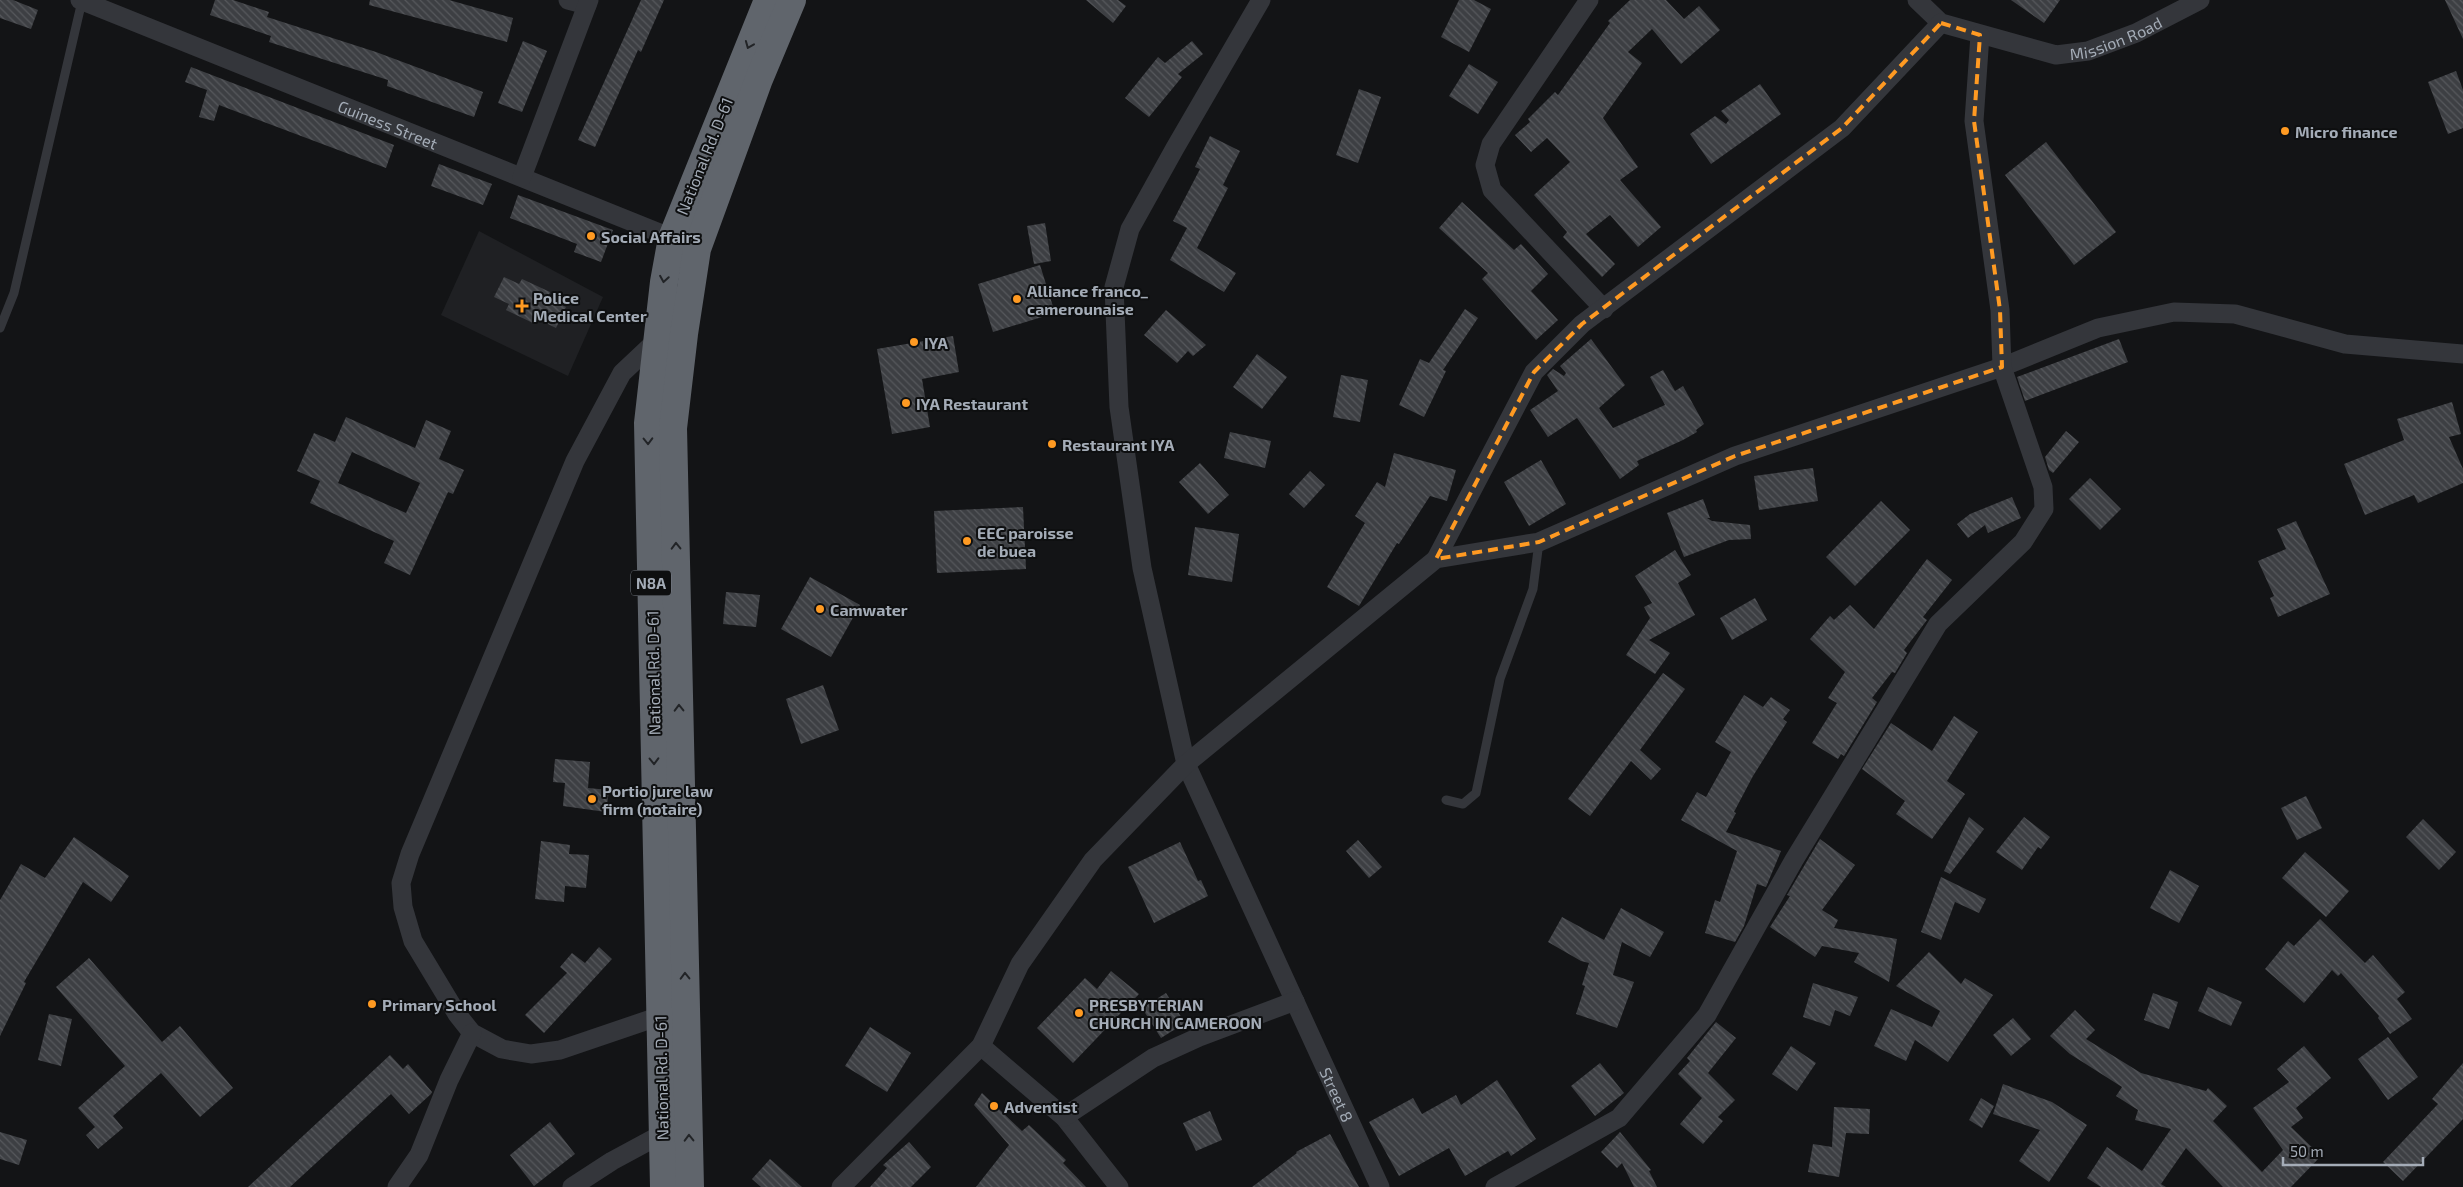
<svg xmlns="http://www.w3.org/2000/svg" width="2463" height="1187" font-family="'Exo 2',sans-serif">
	<defs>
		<pattern id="building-back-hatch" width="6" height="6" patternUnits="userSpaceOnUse" patternTransform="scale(1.25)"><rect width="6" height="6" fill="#3d3f43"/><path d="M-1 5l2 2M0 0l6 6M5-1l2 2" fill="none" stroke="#56585c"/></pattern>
	</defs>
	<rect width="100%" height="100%" fill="#131416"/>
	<polygon fill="#1f2023" points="479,231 603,297 568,376 441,315"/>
	<g fill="url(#building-back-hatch)" fill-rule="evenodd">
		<polygon points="0,0 13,0 38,10 31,29 0,18"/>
		<polygon points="215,0 233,0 269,12 267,17 376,52 483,92 474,117 387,86 388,80 269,42 271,36 210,15"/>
		<polygon points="370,0 449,0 513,18 507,42 369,5"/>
		<polygon points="641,0 664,0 641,52 638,50 595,147 578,140"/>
		<polygon points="1086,0 1118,0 1126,6 1113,23"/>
		<polygon points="1459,0 1474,0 1491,9 1469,52 1441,37"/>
		<polygon points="1630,0 1666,0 1684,19 1699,6 1720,30 1681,64 1652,29 1628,52 1642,63 1603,118 1638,167 1620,180 1661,227 1638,247 1610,215 1586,234 1615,264 1602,277 1563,237 1567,232 1534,195 1570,162 1547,138 1531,152 1515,135 1530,122 1528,119 1555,92 1558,95 1610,23 1608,21"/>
		<polygon points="2011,0 2060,0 2044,23"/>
		<polygon points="2445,0 2463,0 2463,39"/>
		<polygon points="523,41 547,51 522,112 498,103"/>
		<polygon points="1192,41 1203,54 1178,74 1182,77 1149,117 1125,98 1158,57 1165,63"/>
		<polygon points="1469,64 1498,82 1478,114 1449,96"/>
		<polygon points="191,67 394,145 386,168 219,105 214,121 199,117 207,90 185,82"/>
		<polygon points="2456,71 2463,90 2463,128 2448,134 2428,82"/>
		<polygon points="1760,84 1781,114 1711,164 1690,134 1715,116 1726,124 1729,120 1721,111"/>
		<polygon points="1359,89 1381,97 1358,163 1336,155"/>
		<polygon points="1210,136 1240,151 1223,185 1228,188 1197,248 1236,273 1224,292 1170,260 1187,228 1173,221 1200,169 1195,167"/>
		<polygon points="2046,142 2116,232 2074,265 2005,175"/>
		<polygon points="439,164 492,184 483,205 431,186"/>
		<polygon points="518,195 613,230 601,262 574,252 577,244 510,218"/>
		<polygon points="1462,202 1514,250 1521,244 1548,274 1531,291 1558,320 1536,340 1482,279 1488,273 1439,228"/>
		<polygon points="1045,223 1051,261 1034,264 1027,226"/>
		<polygon points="1040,265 1055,313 993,332 978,284"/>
		<polygon points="504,277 519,284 522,279 550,292 548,298 566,307 556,328 538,319 535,324 506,310 509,304 494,297"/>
		<polygon points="1465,309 1478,318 1443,370 1446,371 1424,417 1399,405 1420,359 1429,363"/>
		<polygon points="1166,310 1206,345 1193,356 1188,351 1177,363 1144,335"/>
		<polygon points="953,336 959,372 922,379 930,427 892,434 877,349"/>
		<polygon points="1591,339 1625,385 1599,408 1613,428 1665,405 1650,377 1663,370 1675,391 1683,386 1704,424 1696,430 1697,432 1683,440 1637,461 1639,465 1620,479 1577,418 1548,437 1530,410 1558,391 1547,375 1553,369 1564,376 1566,373 1560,366"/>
		<polygon points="2119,339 2128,362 2025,401 2017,377"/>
		<polygon points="1257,354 1287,377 1262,409 1233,387"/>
		<polygon points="1341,375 1368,380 1360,422 1333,417"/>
		<polygon points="2452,402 2461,434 2449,437 2463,469 2463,483 2418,503 2414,495 2365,515 2344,464 2404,440 2397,419"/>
		<path d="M 346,417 L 415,448 L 426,420 L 451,431 L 439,459 L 464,470 L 453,494 L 448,492 L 410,575 L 384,563 L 394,541 L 310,503 L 320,481 L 297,471 L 314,433 L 335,442 ZM 352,452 L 420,483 L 406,513 L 338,483 Z"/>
		<polygon points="2066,431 2079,442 2053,473 2049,470 2045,457"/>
		<polygon points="1230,432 1271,441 1265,468 1224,458"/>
		<polygon points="1394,453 1456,470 1447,501 1430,496 1399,544 1397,543 1359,606 1327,587 1365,523 1355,516 1377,482 1385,487"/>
		<polygon points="1541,460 1566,504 1529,526 1504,482"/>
		<polygon points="1200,463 1229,495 1208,514 1179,482"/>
		<polygon points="1813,468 1818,501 1759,510 1754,476"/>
		<polygon points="1310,471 1325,485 1304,508 1289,494"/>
		<polygon points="2090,478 2121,509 2100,530 2069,499"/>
		<polygon points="2012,497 2021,518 1988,533 1985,525 1968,538 1957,524 1970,514"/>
		<polygon points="1703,499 1710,518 1707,518 1712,521 1750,525 1751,539 1729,540 1684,557 1667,513"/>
		<polygon points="1881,501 1910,530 1855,586 1826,557"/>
		<polygon points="1023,507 1026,569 937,573 934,511"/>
		<polygon points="2296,521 2330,594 2278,617 2270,598 2274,596 2258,561 2286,549 2277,529"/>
		<polygon points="1195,527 1239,534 1232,582 1188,575"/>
		<polygon points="1675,550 1691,575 1678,583 1695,615 1649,640 1670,653 1655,674 1626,655 1650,618 1644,607 1652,603 1635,576"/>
		<polygon points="1927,559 1952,580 1923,617 1927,620 1904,650 1907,653 1895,673 1892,672 1872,698 1877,702 1844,756 1841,754 1838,759 1812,743 1837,703 1828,698 1845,672 1810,639 1830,616 1834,620 1850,605 1874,629"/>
		<polygon points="810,577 860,605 831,657 781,629"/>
		<polygon points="726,592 760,595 756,627 723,624"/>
		<polygon points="1755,598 1767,620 1732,640 1720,618"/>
		<polygon points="1663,673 1685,689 1640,750 1661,769 1651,780 1631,761 1590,816 1568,799"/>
		<polygon points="823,685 839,730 801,744 786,699"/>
		<polygon points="1744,695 1763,707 1771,697 1790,710 1783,719 1787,722 1753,776 1734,812 1736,813 1726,832 1781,851 1766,887 1757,884 1744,926 1735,942 1705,933 1715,900 1720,902 1737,851 1681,820 1697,792 1706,797 1731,752 1715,742"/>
		<polygon points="1954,716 1978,732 1947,781 1965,794 1932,839 1896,814 1905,801 1862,769 1891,723 1932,751"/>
		<polygon points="555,759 590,762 588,788 609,790 606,812 563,806 565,783 553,782"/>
		<polygon points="2306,796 2322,828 2297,840 2281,808"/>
		<polygon points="1969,817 1984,829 1950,874 1944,871"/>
		<polygon points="2024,817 2050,837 2041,849 2038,847 2022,870 1996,852"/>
		<polygon points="2423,819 2456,852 2439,870 2406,837"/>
		<polygon points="74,837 129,876 111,902 83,882 24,982 26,983 0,1036 0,900 21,864 45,878"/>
		<polygon points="1820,839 1855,865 1822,910 1838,920 1834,928 1897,939 1889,982 1854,962 1859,953 1822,946 1815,957 1770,927 1790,896 1787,895"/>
		<polygon points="1358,840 1382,867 1369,878 1346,851"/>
		<polygon points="541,841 570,845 569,854 589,855 586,888 565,886 564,902 535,899"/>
		<polygon points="1180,842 1198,881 1201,880 1208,896 1154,923 1128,867"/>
		<polygon points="2305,852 2349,891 2326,917 2282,878"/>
		<polygon points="2170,870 2199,886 2179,923 2150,908"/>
		<polygon points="1941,877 1986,899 1979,913 1955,902 1941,940 1921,932"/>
		<polygon points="1621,908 1664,932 1650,957 1622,942 1613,975 1634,982 1617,1028 1576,1014 1585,986 1582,985 1589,963 1581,961 1548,942 1562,917 1604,940"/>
		<polygon points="2320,919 2365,963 2373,955 2405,992 2397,999 2412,1019 2390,1034 2378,1018 2379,1016 2341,973 2338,976 2332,970 2304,1003 2265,969 2288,941 2294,946"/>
		<polygon points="599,947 612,959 544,1033 525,1015 567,973 560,967 572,953 585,963"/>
		<polygon points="1929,952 1961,984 1965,978 1993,995 1948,1062 1915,1040 1906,1061 1874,1046 1891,1009 1932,1027 1940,1011 1896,986"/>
		<polygon points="89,958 162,1042 180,1026 233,1088 200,1117 161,1073 113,1116 123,1128 98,1149 86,1135 95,1127 78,1108 125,1066 56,987"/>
		<polygon points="1111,971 1139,994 1073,1063 1037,1028 1085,978 1097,989"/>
		<polygon points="1813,983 1858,997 1850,1016 1835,1010 1830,1026 1803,1017"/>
		<polygon points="2208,987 2242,1002 2231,1026 2198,1011"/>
		<polygon points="1166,993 1185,1023 1161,1038 1142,1008"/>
		<polygon points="2153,993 2178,1002 2169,1029 2144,1020"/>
		<polygon points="2075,1010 2095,1030 2086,1039 2141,1073 2206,1091 2208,1088 2227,1106 2213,1121 2262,1172 2283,1150 2253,1108 2289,1082 2277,1069 2304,1046 2331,1078 2296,1108 2303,1118 2291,1127 2321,1156 2291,1187 2223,1187 2186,1148 2161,1184 2166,1187 2101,1187 2087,1178 2107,1147 2142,1171 2171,1129 2135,1120 2138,1110 2116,1096 2122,1087 2070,1054 2050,1036"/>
		<polygon points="49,1014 72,1019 61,1066 38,1060"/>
		<polygon points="2013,1018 2031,1039 2011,1056 1993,1035"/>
		<polygon points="1716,1022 1736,1038 1708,1073 1735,1100 1718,1117 1723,1121 1703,1144 1680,1124 1702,1098 1678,1074 1690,1061 1687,1058"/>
		<polygon points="870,1027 911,1053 887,1092 845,1066"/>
		<polygon points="2388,1037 2418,1077 2388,1100 2358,1059"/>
		<polygon points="1791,1046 1816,1063 1797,1091 1772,1074"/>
		<polygon points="390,1055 403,1069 408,1064 432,1092 431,1094 409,1114 391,1094 290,1187 248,1187"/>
		<polygon points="1600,1063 1624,1093 1595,1116 1571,1086"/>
		<polygon points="2463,1063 2463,1119 2403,1181 2383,1162 2438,1104 2432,1099"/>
		<polygon points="1497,1080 1536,1139 1511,1156 1508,1151 1465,1176 1449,1148 1399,1176 1369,1122 1413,1098 1422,1114 1456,1095 1461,1105"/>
		<polygon points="2003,1084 2052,1102 2087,1125 2049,1182 2019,1161 2040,1130 1993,1114"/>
		<polygon points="982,1093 1022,1131 1029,1125 1066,1160 1063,1163 1086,1187 976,1187 1009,1145 974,1105"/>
		<polygon points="1981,1098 1994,1106 1982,1128 1969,1120"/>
		<polygon points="1834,1107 1870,1109 1869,1134 1846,1133 1839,1177 1808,1172 1813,1144 1832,1147"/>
		<polygon points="1210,1111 1222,1140 1196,1151 1183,1123"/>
		<polygon points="550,1122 575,1154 534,1186 510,1155"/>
		<polygon points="0,1132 27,1140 19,1165 0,1159"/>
		<polygon points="1620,1132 1651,1170 1649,1171 1657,1187 1634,1187 1622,1163 1617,1168 1601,1152"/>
		<polygon points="1330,1134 1359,1187 1252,1187 1297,1153 1296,1152"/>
		<polygon points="909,1142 931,1167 911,1187 870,1187 887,1168 883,1165"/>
		<polygon points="770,1159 802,1187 761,1187 752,1179"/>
	</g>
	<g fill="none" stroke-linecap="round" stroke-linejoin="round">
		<g stroke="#34363b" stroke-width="9">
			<polyline points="0,328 14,293 82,1"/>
			<polyline points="1446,800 1463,804 1476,793 1500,679 1533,589 1539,542"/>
		</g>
		<g stroke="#34363b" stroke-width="19">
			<path id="s1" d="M 80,0 L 682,242"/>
			<polyline points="568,0 587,5"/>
			<path id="s2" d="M 1261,0 L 1175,148 L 1130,229 L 1114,287 L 1119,407 L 1142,568 L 1186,764 L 1380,1187"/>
			<polyline points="1589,0 1491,144 1485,165 1492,190 1604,309"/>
			<path id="s3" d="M 1917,0 L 1941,23 L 2056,55 L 2088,51 L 2136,33 L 2200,0"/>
			<polyline points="522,177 589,0"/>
			<polyline points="656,341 622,373 575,461 410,854 401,883 403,907 413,941 457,1014 472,1033 502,1049 531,1054 560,1050 660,1016"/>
			<polyline points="1436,559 1534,372 1582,324 1842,128 1941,23"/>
			<polyline points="981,1046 1064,1117 1119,1187"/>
			<polyline points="1064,1117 1153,1058 1199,1037 1295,1001"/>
			<polyline points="397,1187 419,1155 449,1080 472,1033"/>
			<polyline points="572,1187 612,1161 662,1134"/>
			<polyline points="841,1187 981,1046 1020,964 1093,860 1186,764 1436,559 1539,542 1735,456 2002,367 2098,328 2174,312 2235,314 2345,344 2463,354"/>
			<polyline points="1495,1187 1619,1118 1707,1015 1794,860 1938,624 2023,542 2044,509 2043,487 2002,367 2000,310 1974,121 1980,35"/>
		</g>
		<g stroke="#60656c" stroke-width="28">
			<polyline points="664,1187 648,423 664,282 672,238 768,0"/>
			<polyline points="690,1187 673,428 684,334 697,249 759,79 792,0"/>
		</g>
	</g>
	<defs><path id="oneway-chevron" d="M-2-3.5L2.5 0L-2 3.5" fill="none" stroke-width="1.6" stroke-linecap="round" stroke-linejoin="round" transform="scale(1.25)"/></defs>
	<g stroke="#222427">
		<use href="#oneway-chevron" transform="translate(749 45) rotate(112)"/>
		<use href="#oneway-chevron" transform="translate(664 279) rotate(99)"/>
		<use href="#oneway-chevron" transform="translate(648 441) rotate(89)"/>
		<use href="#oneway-chevron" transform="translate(676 546) rotate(-91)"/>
		<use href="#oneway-chevron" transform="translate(679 708) rotate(-91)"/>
		<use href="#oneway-chevron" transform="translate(654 761) rotate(89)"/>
		<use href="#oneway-chevron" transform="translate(685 976) rotate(-91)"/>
		<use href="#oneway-chevron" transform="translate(689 1138) rotate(-91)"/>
	</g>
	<path fill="none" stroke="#ff9a22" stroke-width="4" stroke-dasharray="10 6" stroke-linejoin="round" d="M 1941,23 L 1980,35 L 1974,121 L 2000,310 L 2002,367 L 1735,456 L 1539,542 L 1436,559 L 1534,372 L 1582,324 L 1842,128 Z"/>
	<g fill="#ff9a22" stroke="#0e0f10" stroke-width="2">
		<circle cx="2285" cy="131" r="5"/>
		<circle cx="591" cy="236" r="5"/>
		<circle cx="1017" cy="299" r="5"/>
		<path d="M519.5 298.5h5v5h5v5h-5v5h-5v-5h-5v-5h5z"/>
		<circle cx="914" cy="342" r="5"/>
		<circle cx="906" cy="403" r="5"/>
		<circle cx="1052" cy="444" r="5"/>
		<circle cx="967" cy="541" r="5"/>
		<circle cx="820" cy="609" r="5"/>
		<circle cx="592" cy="799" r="5"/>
		<circle cx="372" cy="1004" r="5"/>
		<circle cx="1079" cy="1013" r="5"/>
		<circle cx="994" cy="1106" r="5"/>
	</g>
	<g text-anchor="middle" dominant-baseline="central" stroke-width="4" stroke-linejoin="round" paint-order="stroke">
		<rect fill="#0e0f10" stroke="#777d85" stroke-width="1" x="631" y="570.5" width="40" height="25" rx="4"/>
		<g font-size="15" font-weight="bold" fill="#a4acb7">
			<text x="651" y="583">N8A</text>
		</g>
		<g font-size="16" fill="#a4acb7" stroke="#0e0f10">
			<text stroke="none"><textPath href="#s3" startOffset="215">Mission Road</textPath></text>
			<text stroke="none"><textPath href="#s1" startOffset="332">Guiness Street</textPath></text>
			<text transform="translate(704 156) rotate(-68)">National Rd. D-61</text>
			<text transform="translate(653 673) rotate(-91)">National Rd. D-61</text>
			<text transform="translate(661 1078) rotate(-91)">National Rd. D-61</text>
			<text stroke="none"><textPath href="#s2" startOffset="1171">Street 8</textPath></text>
		</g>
		<g font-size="16" font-weight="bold" fill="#a4acb7" stroke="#0e0f10" text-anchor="start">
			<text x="2295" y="131">Micro finance</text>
			<text x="601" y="236">Social Affairs</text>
			<text x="1027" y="290">Alliance franco_<tspan x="1027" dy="18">camerounaise</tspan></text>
			<text x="533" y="297">Police<tspan x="533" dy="18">Medical Center</tspan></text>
			<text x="924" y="342">IYA</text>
			<text x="916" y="403">IYA Restaurant</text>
			<text x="1062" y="444">Restaurant IYA</text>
			<text x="977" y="532">EEC paroisse<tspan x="977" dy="18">de buea</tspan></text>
			<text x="830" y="609">Camwater</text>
			<text x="602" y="790">Portio jure law<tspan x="602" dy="18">firm (notaire)</tspan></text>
			<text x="382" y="1004">Primary School</text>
			<text x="1089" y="1004">PRESBYTERIAN<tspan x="1089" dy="18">CHURCH IN CAMEROON</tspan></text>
			<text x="1004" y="1106">Adventist</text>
		</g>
	</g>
	<path d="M2283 1157v8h140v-8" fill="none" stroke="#a4acb7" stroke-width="2.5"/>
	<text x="2290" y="1157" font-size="15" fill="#a4acb7" stroke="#0e0f10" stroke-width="4" paint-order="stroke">50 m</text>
</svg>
